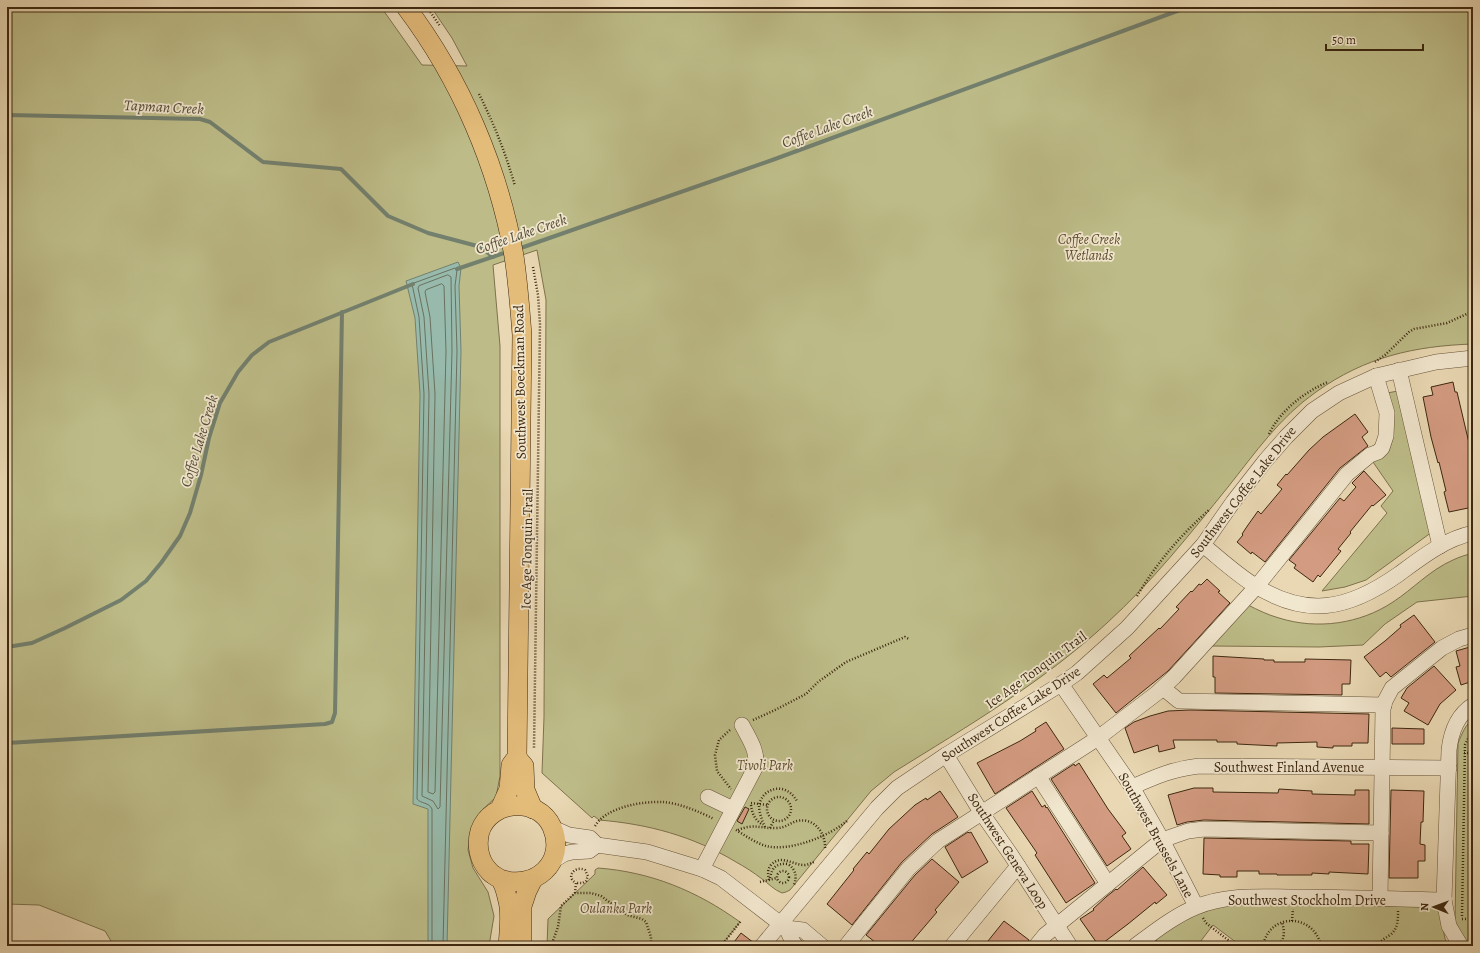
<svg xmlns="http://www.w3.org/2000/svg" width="1480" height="953" font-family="Alegreya,serif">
	<rect width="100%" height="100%" fill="#e9d8b3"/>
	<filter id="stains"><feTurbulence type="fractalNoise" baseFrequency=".005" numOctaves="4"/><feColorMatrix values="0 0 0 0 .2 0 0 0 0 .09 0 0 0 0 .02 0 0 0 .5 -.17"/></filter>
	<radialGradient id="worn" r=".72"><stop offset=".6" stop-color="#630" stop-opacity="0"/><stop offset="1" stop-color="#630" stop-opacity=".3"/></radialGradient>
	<g fill="#bdbc88" stroke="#7e724c">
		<path d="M 7,7 L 381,7 L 422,65 L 467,66 L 452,38 L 431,7 L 1473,7 L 1473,344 C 1414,346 1365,357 1316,392 C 1280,417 1255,453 1228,487 C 1190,534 1152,582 1107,623 C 1043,682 968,726 894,772 L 871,791 L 790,890 L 786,892 L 782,893 C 774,890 768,883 762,879 C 753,872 745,867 736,862 C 693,836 648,824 599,820 L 594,816 L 592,818 L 542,773 L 544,717 L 546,300 L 537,250 L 493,265 L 500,346 L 500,776 L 496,797 L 480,812 L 471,830 L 468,850 L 473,868 L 488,892 L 494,916 L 489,946 L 114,946 L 105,931 L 39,905 L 7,904 Z"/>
		<polygon points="1398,391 1432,532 1366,580 1345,587 1322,591 1387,513 1381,506 1393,491 1373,462 1389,451 1393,437 1387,393"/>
		<path d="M 1473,553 L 1473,596 L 1417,602 L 1385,624 L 1363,645 L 1319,647 L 1212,646 L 1248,605 C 1258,610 1268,615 1279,618 C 1317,630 1360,624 1393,602 C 1413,589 1430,570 1453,560 C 1459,557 1466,555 1473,553 Z"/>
		<path d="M 1473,719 L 1473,946 C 1464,943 1460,930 1455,922 L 1458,743 C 1462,734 1465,725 1473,719 Z"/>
		<path d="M 598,868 C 651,872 697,891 740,922 L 721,946 L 547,946 L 548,919 L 595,874 L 595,870 Z"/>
		<polygon points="1250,903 1432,907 1440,913 1445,939 1450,946 1241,946 1213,925 1197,946 1162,946 1156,940 1163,933 1186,918 1226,904"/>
	</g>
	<polygon fill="#97baac" stroke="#73806e" points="458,262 461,268 459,286 461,351 447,946 428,946 428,809 413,804 420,394 415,318 406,281"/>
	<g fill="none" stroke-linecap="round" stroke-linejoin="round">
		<g stroke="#6a715e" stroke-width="1">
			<polygon points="448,275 451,277 452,351 440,807 438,809 433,801 422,796 429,394 424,317 418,288 419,286"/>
			<polygon points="442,284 444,286 446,351 435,792 433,794 428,792 435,394 430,317 425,292 426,290"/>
			<path d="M 432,946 L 432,809 C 429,802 421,804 417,799 L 424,394 L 419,317 L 412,284 L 414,283 L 455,268 L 457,270 L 455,286 L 457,351 L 443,946"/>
		</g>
		<g stroke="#73806e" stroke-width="4">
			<polyline points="7,115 200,119 210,122 263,162 341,169 388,216 428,233 481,247 493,257"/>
			<polyline points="518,249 775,159 1188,7"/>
			<polyline points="457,269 507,252"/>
			<polyline points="7,647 32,643 65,628 121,600 146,581 161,563 180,536 190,513 201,475 209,438 220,403 238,372 252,355 269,342 413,284"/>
			<polyline points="7,743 325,724 332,722 335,713 342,312"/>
		</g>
	</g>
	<g fill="#d39b81" stroke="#3e2810">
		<polygon points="1453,382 1455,392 1457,392 1473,460 1473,507 1449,512 1444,492 1446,491 1439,462 1438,463 1431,437 1423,397 1433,395 1431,387"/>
		<polygon points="1355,414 1368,432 1362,437 1368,446 1340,468 1265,562 1252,552 1251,554 1237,542 1243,535 1242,534 1248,525 1258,511 1261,514 1282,489 1277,485 1286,474 1287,475 1309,450 1323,437"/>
		<polygon points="1364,471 1386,495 1373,506 1372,505 1350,532 1351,533 1338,549 1341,551 1320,577 1318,575 1313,582 1294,568 1296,565 1289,560 1340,498 1344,501 1356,487 1352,483"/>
		<polygon points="1207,579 1220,591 1218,592 1230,603 1168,671 1116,713 1093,684 1104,675 1107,678 1131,658 1129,656 1159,628 1160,629 1179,609 1176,607 1191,591 1192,592 1199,584 1201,585"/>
		<polygon points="1414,615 1435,642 1391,677 1386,672 1380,677 1364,657 1385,641 1401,627 1400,625"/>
		<polygon points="1470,647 1473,657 1473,681 1461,685 1456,667 1460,666 1456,651"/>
		<polygon points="1213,656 1264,659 1264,660 1274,660 1274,662 1305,662 1305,659 1351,660 1350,684 1342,684 1342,695 1215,693 1215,677 1213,677"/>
		<polygon points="1434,666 1456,690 1440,704 1428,725 1404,711 1409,703 1401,698 1407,688"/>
		<polygon points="1190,710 1369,714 1368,743 1352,743 1352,746 1333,746 1333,748 1317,747 1317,742 1277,743 1277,746 1237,744 1237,742 1217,742 1217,740 1173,740 1175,748 1159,752 1158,745 1134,753 1125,728 1134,722 1150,716 1168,711"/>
		<polygon points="1046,722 1064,749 995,794 977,763 1020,741 1036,731 1035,729"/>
		<polygon points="1392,728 1424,729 1424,744 1392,744"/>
		<polygon points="1079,763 1108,809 1126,833 1122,836 1131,849 1107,866 1051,779 1074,764 1075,766"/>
		<polygon points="1194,788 1213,788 1213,792 1278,793 1279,789 1312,791 1312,794 1355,795 1355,790 1369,790 1369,824 1204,820 1187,822 1177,825 1168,795"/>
		<polygon points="1391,790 1424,791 1423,822 1421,822 1420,844 1425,845 1425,861 1418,861 1418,878 1389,878"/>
		<polygon points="940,791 958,817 932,834 902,862 852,925 827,904 854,870 853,869 867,852 869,854 889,829 915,805 926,798 927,800"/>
		<polygon points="1032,791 1042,807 1045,805 1046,808 1047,807 1095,883 1066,903 1035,855 1037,853 1006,808"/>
		<polygon points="745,807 749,809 742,824 737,821"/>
		<polygon points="968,832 969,833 971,832 988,862 962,878 945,847"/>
		<polygon points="1204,838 1351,841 1351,844 1369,844 1368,874 1329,872 1329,874 1312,873 1312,875 1277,875 1277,874 1259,874 1259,871 1237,871 1237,877 1220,877 1220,875 1203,874"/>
		<polygon points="932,859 959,882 935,910 937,912 908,946 880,946 866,935 915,875"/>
		<polygon points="1143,867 1167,895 1156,904 1155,902 1128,924 1099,946 1080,919 1094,910 1093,909 1106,897 1116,889 1117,890"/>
		<polygon points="1004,921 1029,940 1027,946 984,946"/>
		<polygon points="741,933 754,943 753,946 731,946"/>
	</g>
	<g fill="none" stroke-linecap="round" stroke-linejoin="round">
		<g stroke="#695439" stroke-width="16">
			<g id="minor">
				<polyline points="1399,370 1440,546"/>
				<path d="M 1203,545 C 1219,558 1234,572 1251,583 C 1306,619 1348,610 1399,574 C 1422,557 1445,539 1473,533"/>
				<polyline points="1061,684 1132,787 1162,840 1196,906"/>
				<polyline points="1163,688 1179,701 1384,705"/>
				<polyline points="946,755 981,812 1011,855 1070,946"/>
				<polyline points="1038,776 1108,884"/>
				<path d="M 1132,787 C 1157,776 1173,769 1199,766 L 1449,768"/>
				<polyline points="708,797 733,809"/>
				<polyline points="551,827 569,835 590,838 597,845 647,852 702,869 721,878 786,928 803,930 822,946"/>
				<polyline points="551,862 564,854 572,852 589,851 597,845"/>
				<path d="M 702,869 L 755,768 C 759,752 749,739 742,725"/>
				<polyline points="1380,899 1383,709 1385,701 1392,688 1442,648 1459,639 1473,635"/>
				<polyline points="786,928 794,944 796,946"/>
				<polyline points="762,946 877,808 897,788 946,755 1061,684 1077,673 1127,628 1203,545 1233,502 1265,461 1286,437 1312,411 1339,393 1376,376 1436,362 1473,358"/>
				<polyline points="846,946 908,869 938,841 1098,738 1157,693 1174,677 1257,586 1347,474 1370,455 1378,452 1382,448 1386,436 1387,413 1376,376"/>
				<polyline points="952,946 1018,866"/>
				<polyline points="1036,946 1045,935 1162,840 1188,831 1204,829 1381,833"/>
				<path d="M 1135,946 C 1154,932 1174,916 1196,907 C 1226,894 1261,897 1292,897 C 1343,897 1393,899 1444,900"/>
				<path d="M 1461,946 L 1449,926 L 1444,900 L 1449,750 C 1451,732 1457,715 1473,705"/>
			</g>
		</g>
		<g stroke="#3e2810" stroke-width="20">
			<g id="major">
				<path d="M 406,7 C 461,80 498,167 514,256 C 518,282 520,309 522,335 L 517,757 L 511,765 L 509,789 L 500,809"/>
				<polyline points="518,759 524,766 525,790 533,809"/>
				<path d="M 500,879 C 535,891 567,862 552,827 C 538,796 491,800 480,831 C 476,845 479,861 489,871 C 492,875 498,877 501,880 C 504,885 506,892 507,897 C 512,912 509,931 508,946"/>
				<polyline points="522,946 522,906 527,891 533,879"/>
			</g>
		</g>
		<g stroke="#3e2810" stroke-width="2.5" stroke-dasharray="1 2" stroke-linecap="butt">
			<polyline points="427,7 440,26"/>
			<path d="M 479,94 C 494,124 506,154 515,186"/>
			<polyline points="533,267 538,295 540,324 534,748"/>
			<polyline points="1375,362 1385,355 1409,332 1414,329 1447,323 1473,311"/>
			<path d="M 1269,434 C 1280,411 1304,392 1328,382"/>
			<path d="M 1137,596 C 1158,561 1180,536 1210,509"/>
			<polyline points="753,720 775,710 806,694 818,682 846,662 905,637 909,639"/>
			<polyline points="730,730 719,740 715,755 717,771 731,789"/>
			<polyline points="1464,753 1473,753"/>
			<circle cx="779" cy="809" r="12"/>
			<polyline points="751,803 767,805"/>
			<path d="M 751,805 C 752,814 755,820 763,825"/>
			<path d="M 595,826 C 606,807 643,801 663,802 C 679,803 700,812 714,819"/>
			<path d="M 765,827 C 762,821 759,812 759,805 C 760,801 762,797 765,794 C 777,784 790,789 797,801"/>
			<polyline points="770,828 774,820"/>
			<path d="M 736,830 C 746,836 756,843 766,846 C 790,852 829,836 847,821"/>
			<path d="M 738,830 C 754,823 762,829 777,828 C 785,828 790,823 797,821 C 815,817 826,834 825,849"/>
			<circle cx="783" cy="877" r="6"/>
			<path d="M 770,878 C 772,867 777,863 788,864 C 796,870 797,876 794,885"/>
			<path d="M 769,880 C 768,874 767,870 771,865 C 781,854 793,865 804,865 C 808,865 811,863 814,862"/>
			<polyline points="760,882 777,878"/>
			<path d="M 575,893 L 576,883 C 565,877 575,865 585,870 L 588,876 L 586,881 L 583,883 L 576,883"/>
			<polyline points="1462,916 1465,745 1473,728"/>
			<polyline points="1203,918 1206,923 1236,946"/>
			<polyline points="1462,919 1473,919"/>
			<polyline points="1292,921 1293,909"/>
			<polyline points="551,946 558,927 561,906 575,893 591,893 601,896 627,915 642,919 646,922 651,937 651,946"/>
			<polyline points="721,946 741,921"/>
			<path d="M 1263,946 C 1269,912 1314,913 1321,946"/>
			<path d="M 1277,946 C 1285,940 1285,932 1282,922"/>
			<path d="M 1378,946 C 1381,940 1384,939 1390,935 C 1398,929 1398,920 1398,911"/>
		</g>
		<use href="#minor" stroke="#f1e6ce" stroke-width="15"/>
		<use href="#major" stroke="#e4bc7a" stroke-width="19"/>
	</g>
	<g text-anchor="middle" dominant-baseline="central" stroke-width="3.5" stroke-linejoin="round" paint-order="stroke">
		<g font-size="14" font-style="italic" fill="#5e4d2e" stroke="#f1e6ce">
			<text x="1089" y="239">Coffee Creek<tspan x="1089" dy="16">Wetlands</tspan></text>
			<text x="765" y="765">Tivoli Park</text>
			<text x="616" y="908">Oulanka Park</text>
		</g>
		<g font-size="14" fill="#3e2810" stroke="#f1e6ce">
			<text transform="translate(520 382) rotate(-91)">Southwest Boeckman Road</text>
			<text transform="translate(1243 492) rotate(-52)">Southwest Coffee Lake Drive</text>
			<text transform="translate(527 549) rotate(-89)">Ice Age Tonquin Trail</text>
			<text transform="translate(1036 670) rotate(-36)">Ice Age Tonquin Trail</text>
			<text transform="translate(1011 714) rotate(-33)">Southwest Coffee Lake Drive</text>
			<text x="1289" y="767">Southwest Finland Avenue</text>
			<text transform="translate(1156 835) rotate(61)">Southwest Brussels Lane</text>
			<text transform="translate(1008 851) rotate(57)">Southwest Geneva Loop</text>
			<text x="1307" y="900">Southwest Stockholm Drive</text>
		</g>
		<g font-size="15" font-style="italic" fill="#544c37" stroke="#f1e6ce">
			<text transform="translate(164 107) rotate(3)">Tapman Creek</text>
			<text transform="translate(827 127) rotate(-20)">Coffee Lake Creek</text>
			<text transform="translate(521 234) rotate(-19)">Coffee Lake Creek</text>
			<text transform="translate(199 441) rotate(-73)">Coffee Lake Creek</text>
		</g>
	</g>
	<rect width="1480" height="953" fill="none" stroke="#e9d8b3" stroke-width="24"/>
	<rect x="8" y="8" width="1464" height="937" fill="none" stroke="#3e2810" stroke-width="2"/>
	<rect x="12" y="12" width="1456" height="929" fill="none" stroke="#3e2810"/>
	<g transform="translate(1434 907) rotate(271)" stroke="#f1e6ce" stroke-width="3" paint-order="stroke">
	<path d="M0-3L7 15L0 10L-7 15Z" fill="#3e2810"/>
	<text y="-6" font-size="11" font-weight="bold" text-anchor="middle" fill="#3e2810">N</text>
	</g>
	<path d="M1326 44v6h97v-6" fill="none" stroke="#3e2810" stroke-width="2"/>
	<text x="1332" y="44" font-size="12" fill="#3e2810" stroke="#f1e6ce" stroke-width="3" paint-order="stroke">50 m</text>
	<rect width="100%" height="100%" filter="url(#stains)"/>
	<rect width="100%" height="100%" fill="url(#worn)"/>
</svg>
